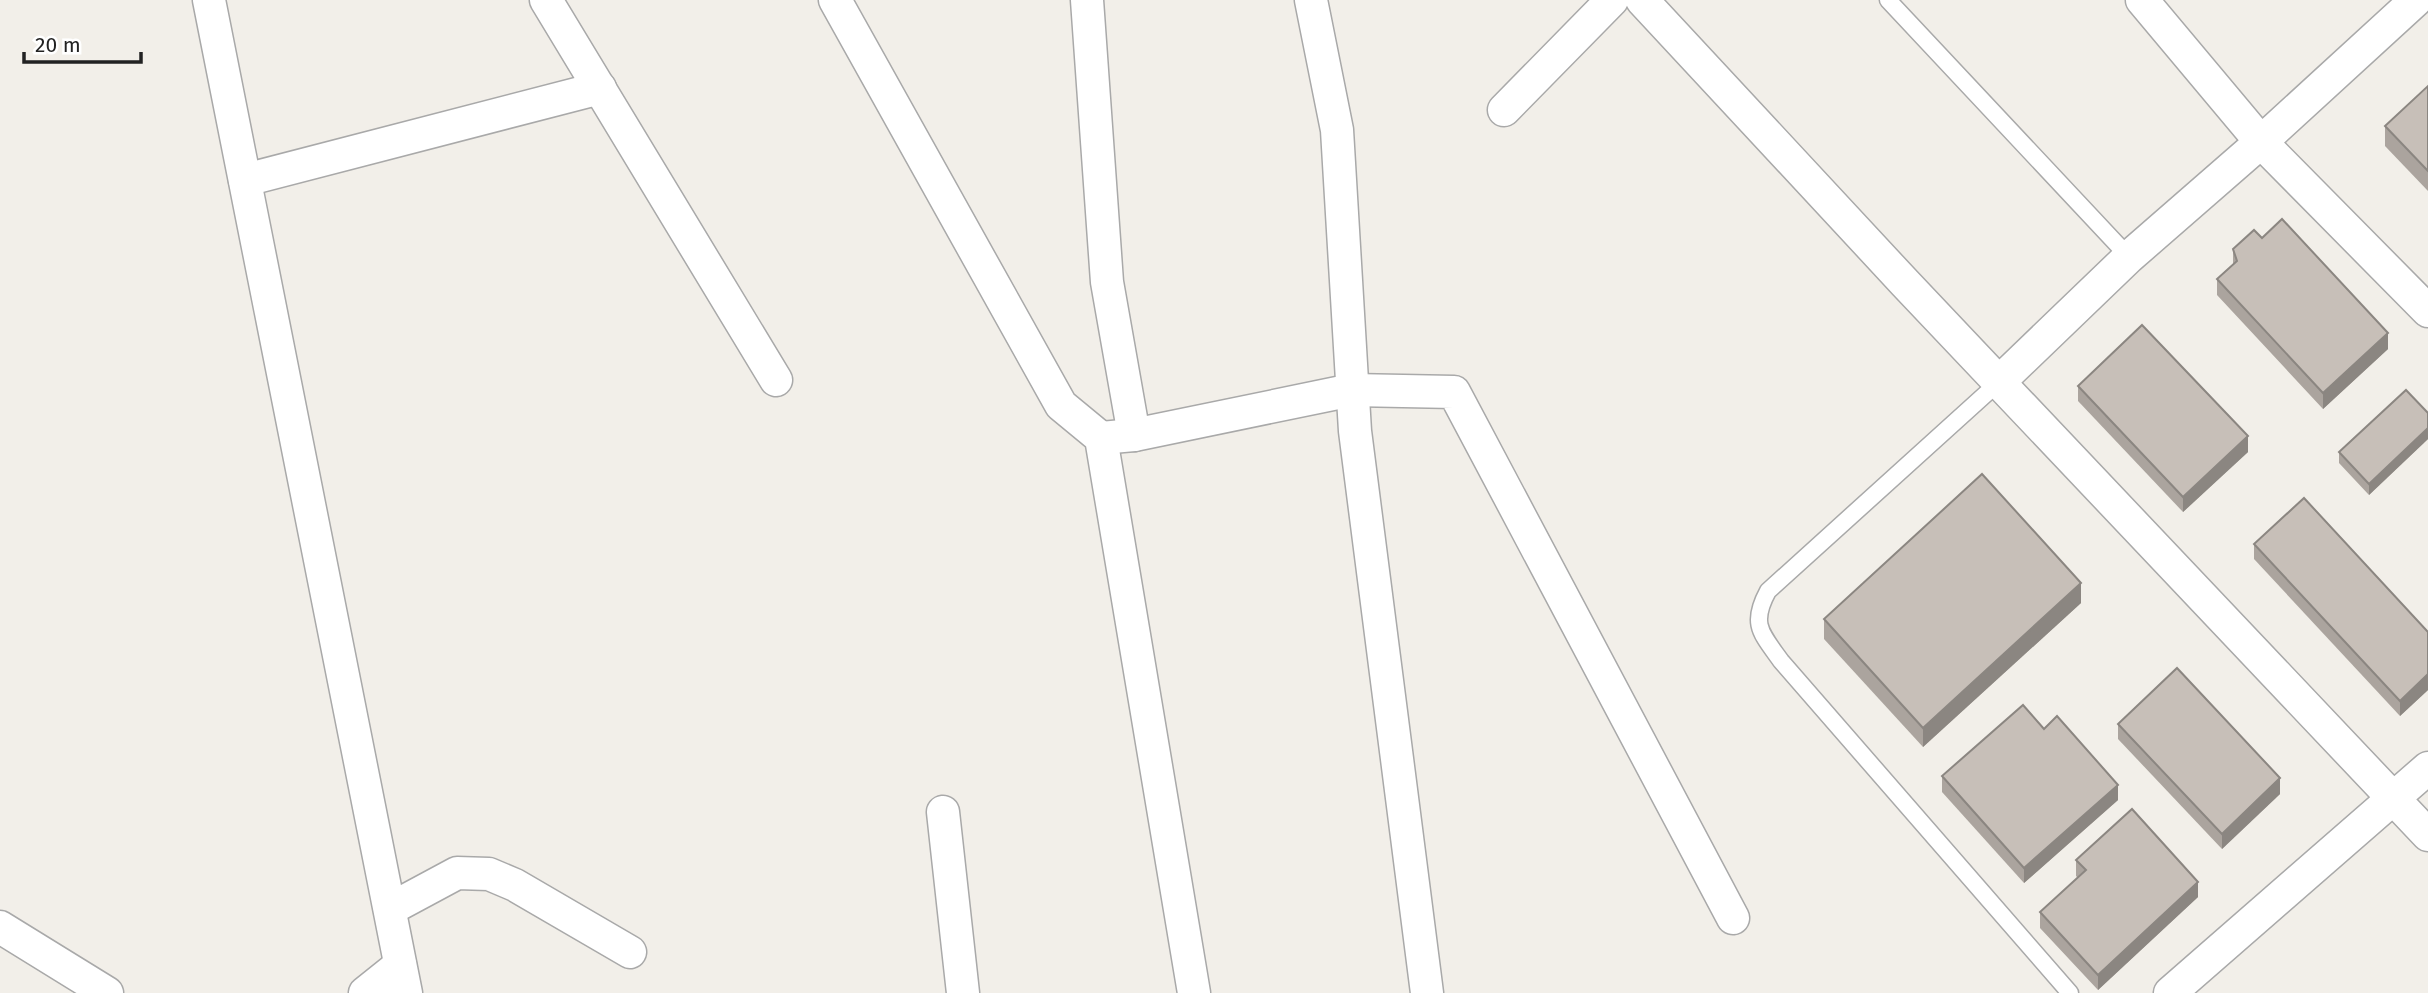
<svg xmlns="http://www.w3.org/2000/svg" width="2428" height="993" font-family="'Fira Sans',sans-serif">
	<rect width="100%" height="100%" fill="#f2efe9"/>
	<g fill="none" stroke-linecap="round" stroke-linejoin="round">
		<g stroke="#a9a9a9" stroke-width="19">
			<g id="service">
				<polyline points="1888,0 2129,257"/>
				<path d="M 1999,382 L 1768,591 C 1750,624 1761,633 1781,661 L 2070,993"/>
			</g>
		</g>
		<g stroke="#a9a9a9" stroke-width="35">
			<g id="minor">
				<polyline points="209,0 406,993"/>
				<polyline points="546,0 776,380"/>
				<polyline points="835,0 1061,405 1101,438 1194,993"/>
				<polyline points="1087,0 1107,282 1134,435"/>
				<polyline points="1311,0 1337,130 1355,431 1427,993"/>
				<polyline points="1642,0 1905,283 2428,835"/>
				<polyline points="2142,0 2261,142 2428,311"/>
				<polyline points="1504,110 1612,0"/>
				<polyline points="245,180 600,88"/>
				<polyline points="1999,382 2129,257 2261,142 2416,0"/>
				<polyline points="1101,438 1134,435 1352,390 1454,392 1733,918"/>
				<polyline points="943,812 963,993"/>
				<polyline points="390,909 457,873 489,874 515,885 630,952"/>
				<polyline points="0,927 107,993"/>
				<polyline points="365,993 400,965"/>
				<polyline points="2170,993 2428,768"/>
			</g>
		</g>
		<use href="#service" stroke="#fff" stroke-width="16"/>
		<use href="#minor" stroke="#fff" stroke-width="32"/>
	</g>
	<g fill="#aba49e">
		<polygon points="2428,86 2428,191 2385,146 2385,126"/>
		<polygon points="2262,238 2388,349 2323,409 2217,295 2217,279 2233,264 2233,249"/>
		<polygon points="2078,386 2248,452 2183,512 2078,401"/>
		<polygon points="2428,413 2428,439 2369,495 2339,463 2339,452"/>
		<polygon points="2254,544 2428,632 2428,690 2400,716 2254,559"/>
		<polygon points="2081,603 1923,747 1824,639 1824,619"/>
		<polygon points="2118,724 2280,794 2222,849 2118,739"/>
		<polygon points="2044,729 2118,800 2024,883 1942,792 1942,776"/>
		<polygon points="2076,860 2198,897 2098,990 2040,928 2040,912 2078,878 2076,876"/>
	</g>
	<g fill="#8b8681">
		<polygon points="2388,333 2388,349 2323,409 2323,393"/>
		<polygon points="2428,428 2428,439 2369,495 2369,484"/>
		<polygon points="2248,436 2248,452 2183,512 2183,497"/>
		<polygon points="2081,583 2081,603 1923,747 1923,728"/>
		<polygon points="2428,674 2428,690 2400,716 2400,701"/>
		<polygon points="2280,778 2280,794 2222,849 2222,834"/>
		<polygon points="2118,785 2118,800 2024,883 2024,868"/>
		<polygon points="2198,882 2198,897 2098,990 2098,975"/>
	</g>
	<g fill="#c7bfb8" stroke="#8b8681" stroke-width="2">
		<polygon points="2428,86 2428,171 2385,126"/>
		<polygon points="2282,219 2388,333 2323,393 2217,279 2237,261 2233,249 2254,230 2262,238"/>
		<polygon points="2142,325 2248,436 2183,497 2078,386"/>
		<polygon points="2406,390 2428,413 2428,428 2369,484 2339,452"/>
		<polygon points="1982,474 2081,583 1923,728 1824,619"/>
		<polygon points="2304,498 2428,632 2428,674 2400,701 2254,544"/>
		<polygon points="2177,668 2280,778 2222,834 2118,724"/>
		<polygon points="2023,705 2044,729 2057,716 2118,785 2024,868 1942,776"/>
		<polygon points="2132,809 2198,882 2098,975 2040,912 2086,870 2076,860"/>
	</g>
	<path d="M24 52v10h117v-10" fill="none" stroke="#222222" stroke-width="3.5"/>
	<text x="35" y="52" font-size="21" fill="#222222" stroke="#ffffff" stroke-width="5" paint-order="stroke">20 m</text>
</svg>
